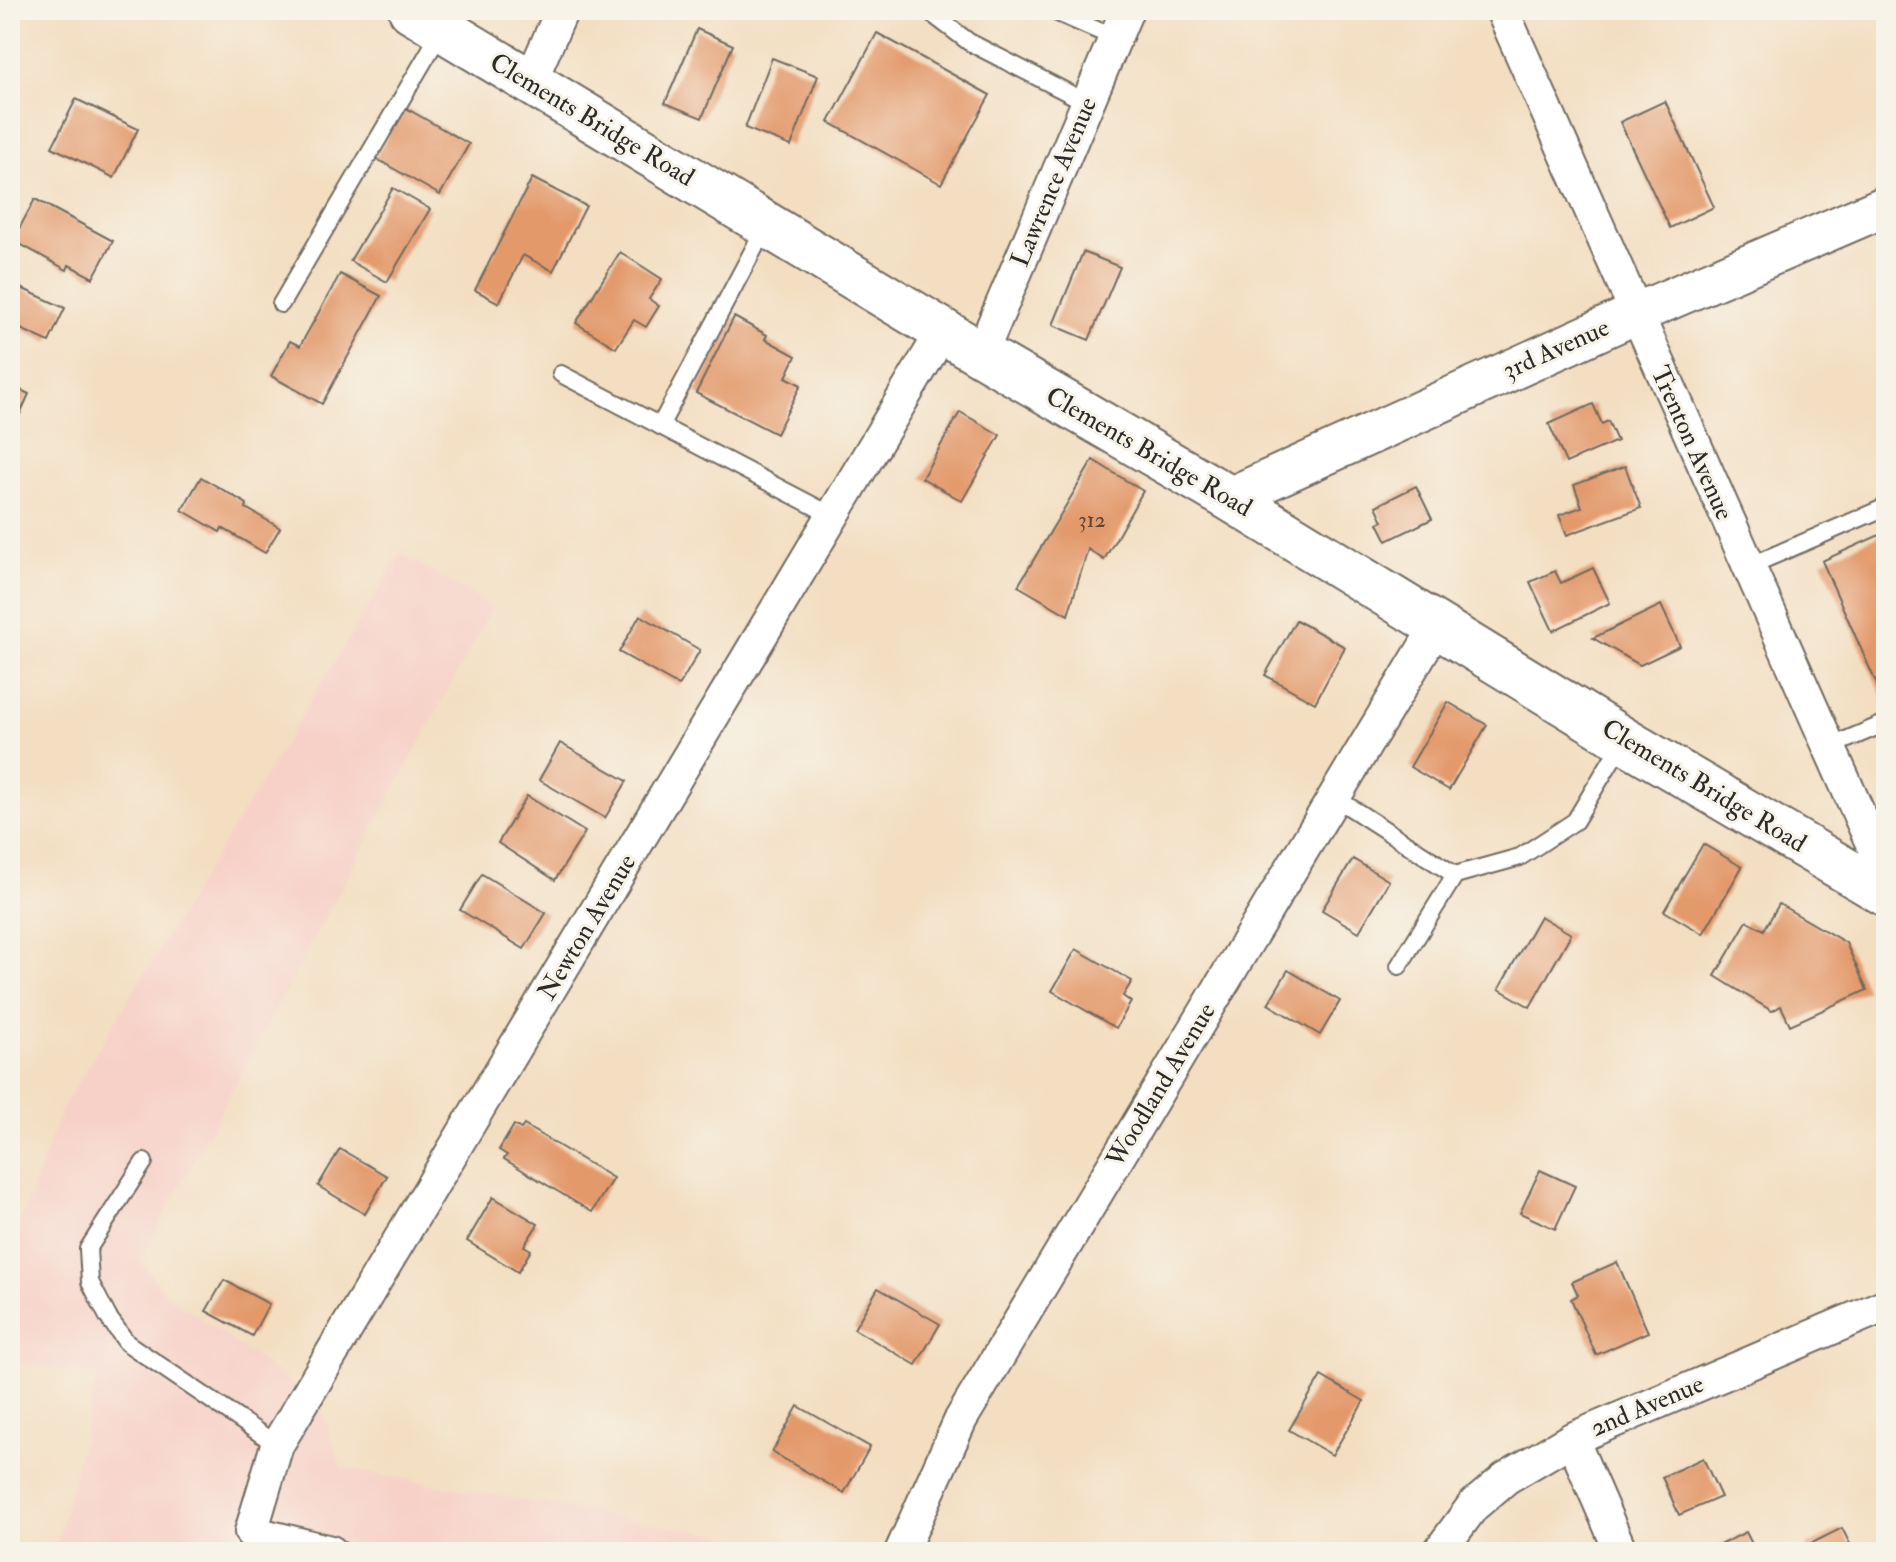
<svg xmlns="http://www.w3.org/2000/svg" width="1896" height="1562" font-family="'IM FELL Double Pica',serif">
	<rect width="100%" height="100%" fill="#f7f3e8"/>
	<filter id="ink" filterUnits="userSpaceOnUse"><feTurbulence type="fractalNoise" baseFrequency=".0125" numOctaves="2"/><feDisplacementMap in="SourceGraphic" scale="16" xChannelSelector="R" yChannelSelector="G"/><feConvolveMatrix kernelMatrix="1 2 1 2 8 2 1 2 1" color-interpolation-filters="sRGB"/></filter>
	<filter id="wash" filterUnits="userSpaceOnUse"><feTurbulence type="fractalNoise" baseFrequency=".006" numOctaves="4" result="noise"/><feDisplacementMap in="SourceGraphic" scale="32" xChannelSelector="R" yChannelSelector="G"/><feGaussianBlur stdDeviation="1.8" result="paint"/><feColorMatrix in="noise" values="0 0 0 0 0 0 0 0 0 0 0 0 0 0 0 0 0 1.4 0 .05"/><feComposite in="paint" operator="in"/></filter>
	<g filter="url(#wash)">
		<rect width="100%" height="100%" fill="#f3dec1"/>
		<polygon fill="#f7d1c8" points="401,553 493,607 140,1260 167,1295 321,1404 341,1468 816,1552 55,1552 98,1375 10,1363 10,1250 62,1108"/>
		<g id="blocks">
			<g fill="#e3996a">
				<polygon points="697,29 733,45 702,118 665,103"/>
				<polygon points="877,33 990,95 941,184 829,122"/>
				<polygon points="772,58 818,76 791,146 745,128"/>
				<polygon points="76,99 138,129 114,178 52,147"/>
				<polygon points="1665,101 1714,207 1670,228 1620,122"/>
				<polygon points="404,107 469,144 440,195 375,158"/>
				<polygon points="532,178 586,206 553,271 523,255 499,303 475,290"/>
				<polygon points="393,188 430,209 387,282 350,261"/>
				<polygon points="35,199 113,241 93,278 69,265 67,270 13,240"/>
				<polygon points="620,252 662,279 649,299 659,306 646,327 634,320 616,348 576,323"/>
				<polygon points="1083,252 1120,267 1089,340 1053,325"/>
				<polygon points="340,274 381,296 322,404 271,376 290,341 300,346"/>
				<polygon points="10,283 65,308 49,342 10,324"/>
				<polygon points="734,317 767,335 765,339 796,356 786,377 801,385 776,434 696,393"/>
				<polygon points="10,385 29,394 10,436"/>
				<polygon points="1593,404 1602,424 1608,421 1617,441 1566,463 1549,424"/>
				<polygon points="960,412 1000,435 962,501 922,478"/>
				<polygon points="1093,460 1143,491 1104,560 1088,549 1068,615 1018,586"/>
				<polygon points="1625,466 1641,508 1567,535 1559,515 1582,507 1574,485"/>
				<polygon points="201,477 247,504 246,508 280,528 265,553 222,528 220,532 182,510"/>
				<polygon points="1416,486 1432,519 1387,541 1378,523 1383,521 1376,506"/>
				<polygon points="1886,532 1886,705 1822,561"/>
				<polygon points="1593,568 1610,603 1553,631 1530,582 1555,571 1561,583"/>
				<polygon points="1661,605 1680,646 1640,665 1593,638"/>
				<polygon points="640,615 700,650 679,686 619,652"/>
				<polygon points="1296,620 1345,647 1315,703 1265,675"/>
				<polygon points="1448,702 1487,725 1449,790 1410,767"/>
				<polygon points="560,743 627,781 605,818 539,780"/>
				<polygon points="527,796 585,832 555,880 498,843"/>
				<polygon points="1703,844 1742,867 1703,934 1664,911"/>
				<polygon points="1353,859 1389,881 1359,932 1322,910"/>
				<polygon points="482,874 546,913 524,949 460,910"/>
				<polygon points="1779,904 1846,943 1867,990 1790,1025 1781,1006 1772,1011 1715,976 1747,921 1764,930"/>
				<polygon points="1540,916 1571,934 1530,1007 1499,989"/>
				<polygon points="1076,949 1132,981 1123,996 1131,1002 1116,1028 1052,991"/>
				<polygon points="1288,970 1340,1001 1320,1035 1268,1004"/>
				<polygon points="514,1125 521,1129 524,1125 613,1178 592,1212 504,1159 507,1155 499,1150"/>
				<polygon points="340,1149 387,1176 365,1214 318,1186"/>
				<polygon points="1540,1170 1575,1186 1555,1229 1520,1213"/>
				<polygon points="493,1197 538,1224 524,1246 531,1250 518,1272 467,1241"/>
				<polygon points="1617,1262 1648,1332 1596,1355 1571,1299 1578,1295 1572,1282"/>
				<polygon points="224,1280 269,1304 252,1336 206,1311"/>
				<polygon points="878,1288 940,1324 916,1365 854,1329"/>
				<polygon points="1321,1376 1364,1401 1332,1455 1289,1430"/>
				<polygon points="798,1406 870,1447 844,1493 772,1452"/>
				<polygon points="1703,1458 1721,1497 1679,1515 1662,1477"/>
				<polygon points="1842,1528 1851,1546 1839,1552 1809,1552 1806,1546"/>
				<polygon points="1746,1532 1756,1552 1705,1552"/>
			</g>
		</g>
	</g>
	<g filter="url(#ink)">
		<use href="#blocks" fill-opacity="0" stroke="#716a60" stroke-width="2"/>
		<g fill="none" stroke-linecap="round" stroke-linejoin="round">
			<g stroke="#716a60" stroke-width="20">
				<g id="service">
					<polyline points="927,10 969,42 1088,103"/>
					<polyline points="1051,10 1115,38"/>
					<polyline points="281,304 442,30"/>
					<polyline points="561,374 833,516"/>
					<polyline points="660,426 766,226"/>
					<polyline points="1747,567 1886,507"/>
					<polyline points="1829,747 1886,723"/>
					<polyline points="1334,797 1455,875 1520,857 1575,821 1623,741"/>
					<polyline points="1399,966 1455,875"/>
					<polyline points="144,1162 88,1249 90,1282 108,1317 127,1343 277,1445"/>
				</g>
			</g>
			<g stroke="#716a60" stroke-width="36">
				<g id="minor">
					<polyline points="1502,10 1886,875"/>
					<polyline points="530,82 562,10"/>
					<polyline points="981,354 1127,10"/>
					<polyline points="1572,1439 1621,1552"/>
					<polyline points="331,1552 251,1532 277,1445 943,331"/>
					<polyline points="901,1552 961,1419 1437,626"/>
					<polyline points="1439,1552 1473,1506 1506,1478 1572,1439 1886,1305"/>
				</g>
			</g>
			<g stroke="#716a60" stroke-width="44">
				<polyline id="tertiary" points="1229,498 1635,314 1886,206"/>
			</g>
			<g stroke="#716a60" stroke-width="48">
				<polyline id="primary" points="411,10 981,354 1229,498 1624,740 1886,894"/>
			</g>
			<use href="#service" stroke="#fff" stroke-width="16"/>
			<use href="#minor" stroke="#fff" stroke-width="32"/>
			<use href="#tertiary" stroke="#fff" stroke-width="40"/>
			<use href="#primary" stroke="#fff" stroke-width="44"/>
		</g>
	</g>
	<g text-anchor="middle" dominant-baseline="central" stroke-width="6" stroke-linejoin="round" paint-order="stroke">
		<g font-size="22" fill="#59463b">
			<text x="1092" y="520">312</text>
		</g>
		<g font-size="26" fill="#2b2b2b" stroke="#f7f3e8">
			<text transform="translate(592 120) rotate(31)">Clements Bridge Road</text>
			<text transform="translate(1054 182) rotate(-67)">Lawrence Avenue</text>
			<text transform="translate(1556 349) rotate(-24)">3rd Avenue</text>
			<text transform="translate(1692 443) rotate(66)">Trenton Avenue</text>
			<text transform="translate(1149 452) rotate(30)">Clements Bridge Road</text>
			<text transform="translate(1704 786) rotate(31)">Clements Bridge Road</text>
			<text transform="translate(587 927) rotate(-59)">Newton Avenue</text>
			<text transform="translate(1161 1085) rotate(-59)">Woodland Avenue</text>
			<text transform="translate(1647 1406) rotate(-23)">2nd Avenue</text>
		</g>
	</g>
	<rect width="1896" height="1562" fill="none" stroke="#f7f3e8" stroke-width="40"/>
</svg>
